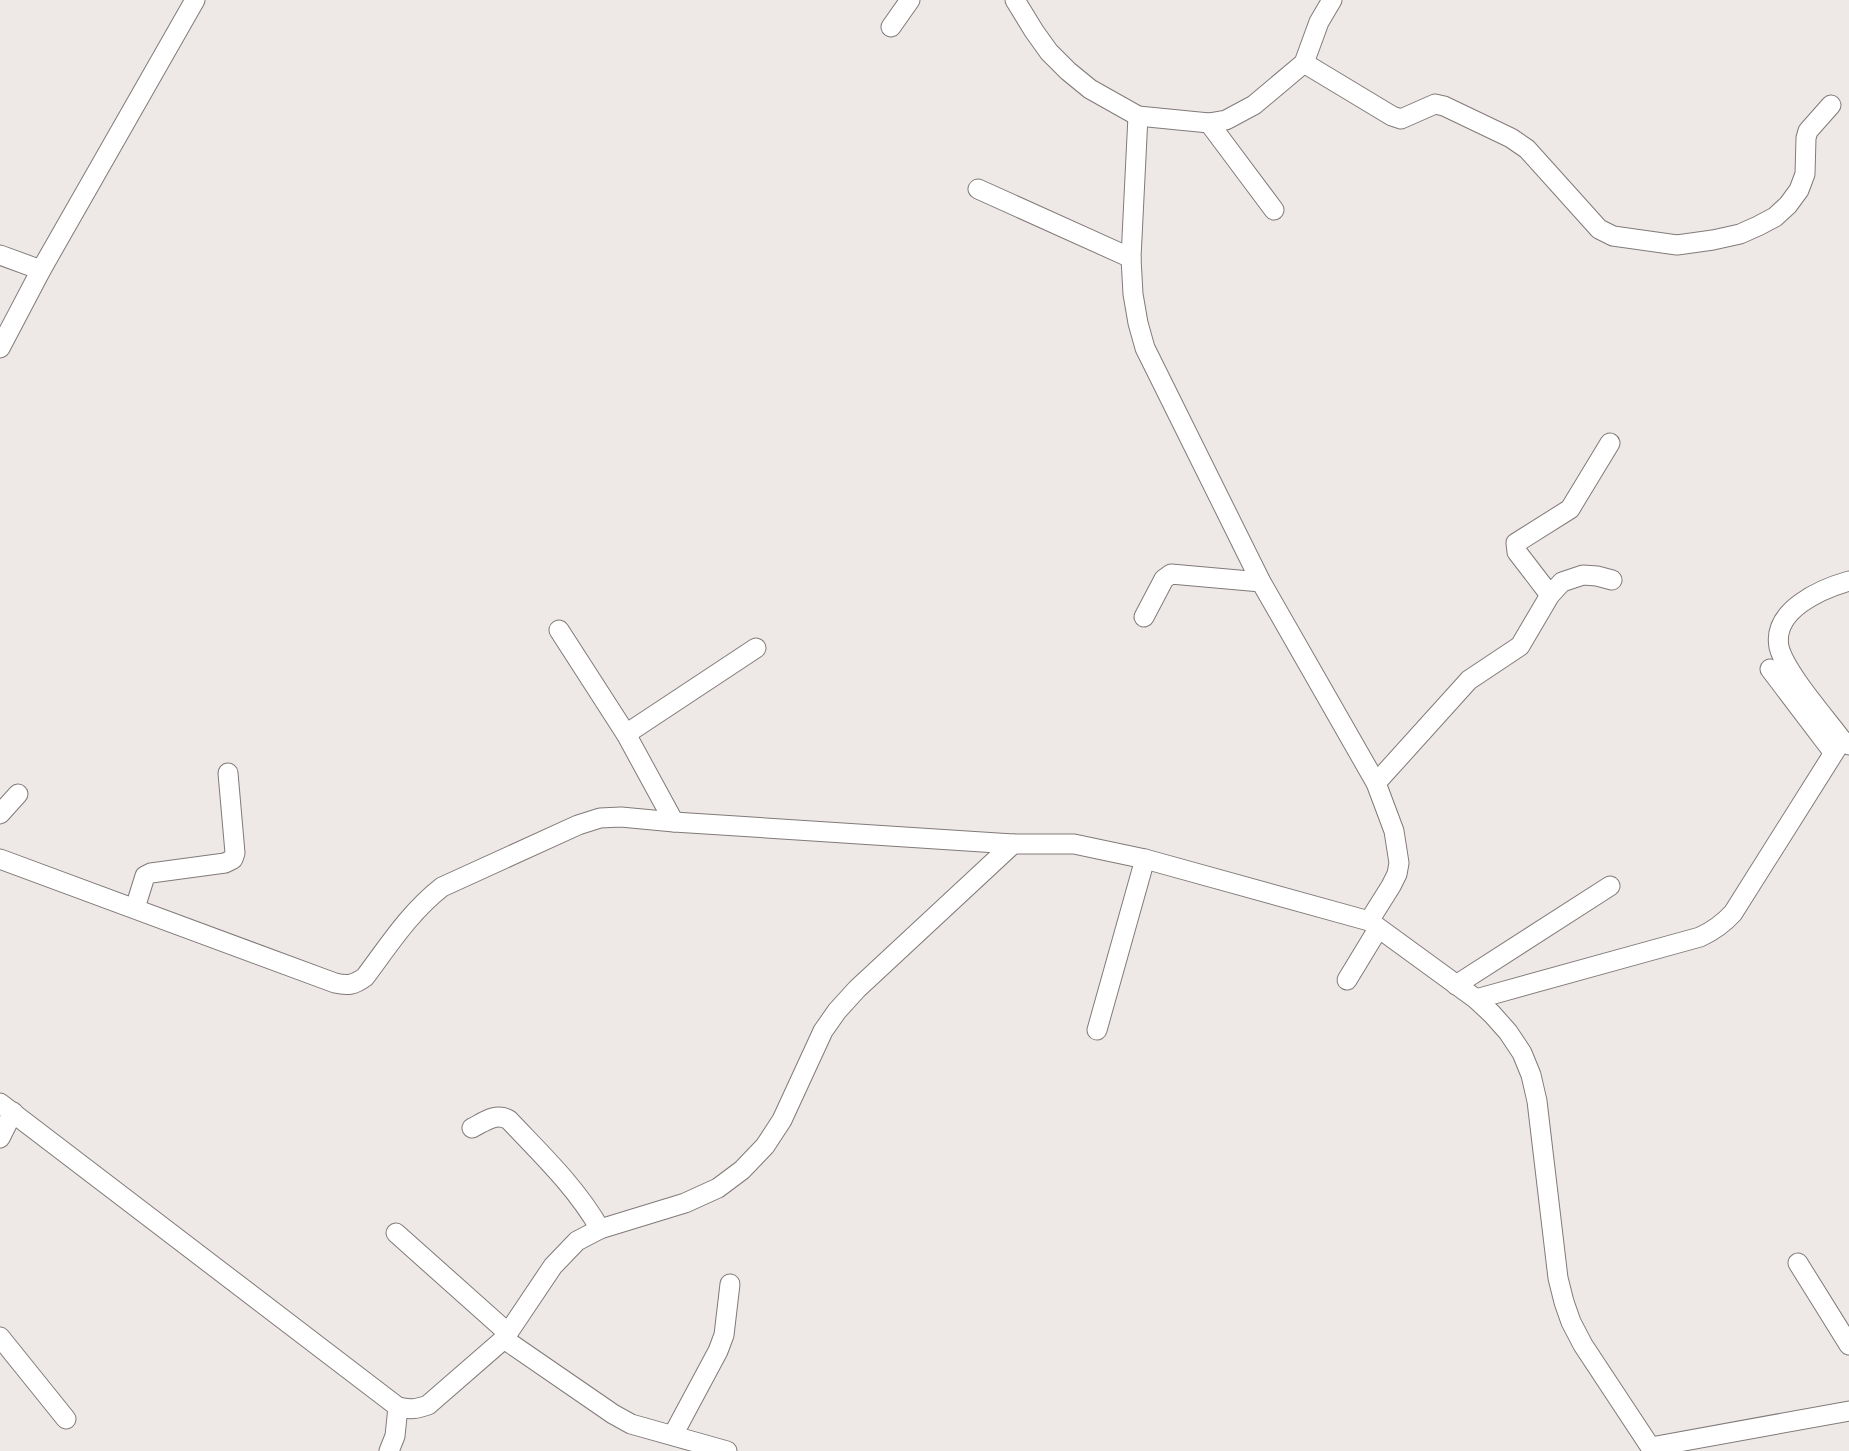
<svg xmlns="http://www.w3.org/2000/svg" width="1849" height="1451" font-family="Barlow,sans-serif">
	<rect width="100%" height="100%" fill="#eee8e6"/>
	<g fill="none" stroke-linecap="round" stroke-linejoin="round">
		<g stroke="#807a79" stroke-width="21">
			<g id="minor">
				<polyline points="1015,0 1034,31 1049,52 1068,71 1090,89 1138,116 1209,123 1226,120 1254,105 1304,63 1319,22 1332,0"/>
				<polyline points="891,27 910,0"/>
				<polyline points="1304,63 1392,116 1401,119 1435,104 1444,106 1511,138 1527,149 1599,229 1613,236 1677,245 1713,240 1740,234 1758,226 1775,217 1788,205 1799,190 1805,174 1806,138 1808,131 1831,105"/>
				<polyline points="1138,116 1131,258 1133,294 1138,323 1145,348 1261,582 1376,783 1394,831 1399,863 1397,874 1391,886 1369,921"/>
				<polyline points="1209,123 1274,210"/>
				<polyline points="978,189 1131,258"/>
				<polyline points="0,255 41,270"/>
				<polyline points="0,348 41,270 195,0"/>
				<polyline points="1550,595 1517,552 1516,543 1570,509 1610,443"/>
				<polyline points="1144,617 1164,579 1171,574 1261,582"/>
				<polyline points="559,630 626,734 674,822"/>
				<polyline points="1770,669 1833,752"/>
				<polyline points="626,734 756,648"/>
				<path d="M 1842,740 C 1825,717 1785,672 1779,647 C 1772,610 1821,589 1849,581"/>
				<polyline points="1376,783 1469,680 1520,646 1550,595 1562,582 1583,575 1597,576 1612,580"/>
				<polyline points="0,814 18,794"/>
				<path d="M 0,859 L 335,983 C 348,986 354,985 365,977 C 389,945 410,912 442,887 L 578,825 L 600,818 L 621,817 L 674,822 L 1013,844 L 1074,844 L 1145,859 L 1369,921 L 1476,999 L 1492,1014 L 1508,1032 L 1522,1053 L 1531,1075 L 1537,1101 L 1558,1278 L 1564,1302 L 1571,1322 L 1583,1345 L 1653,1451"/>
				<polyline points="135,908 145,876 151,873 225,863 233,859 235,853 228,773"/>
				<polyline points="1347,980 1378,929"/>
				<polyline points="1456,985 1610,886"/>
				<path d="M 1476,999 L 1700,937 C 1713,931 1723,924 1733,913 L 1842,740 L 1849,745"/>
				<polyline points="1097,1030 1145,859"/>
				<polyline points="0,1103 398,1407 395,1436 389,1451"/>
				<path d="M 472,1128 C 484,1122 496,1112 509,1120 C 542,1155 576,1187 600,1229"/>
				<polyline points="0,1138 13,1112"/>
				<polyline points="396,1233 508,1333"/>
				<polyline points="1798,1263 1849,1345"/>
				<polyline points="0,1337 66,1419"/>
				<polyline points="504,1339 553,1266 577,1241 600,1229 685,1203 718,1188 742,1170 765,1146 782,1120 823,1031 837,1011 857,989 1013,844"/>
				<path d="M 398,1407 C 410,1410 417,1409 428,1405 L 504,1339 L 613,1414 L 631,1424 L 727,1451"/>
				<polyline points="673,1435 718,1351 724,1335 730,1284"/>
				<polyline points="1651,1447 1849,1411"/>
			</g>
		</g>
		<use href="#minor" stroke="#fff" stroke-width="19"/>
	</g>
</svg>
